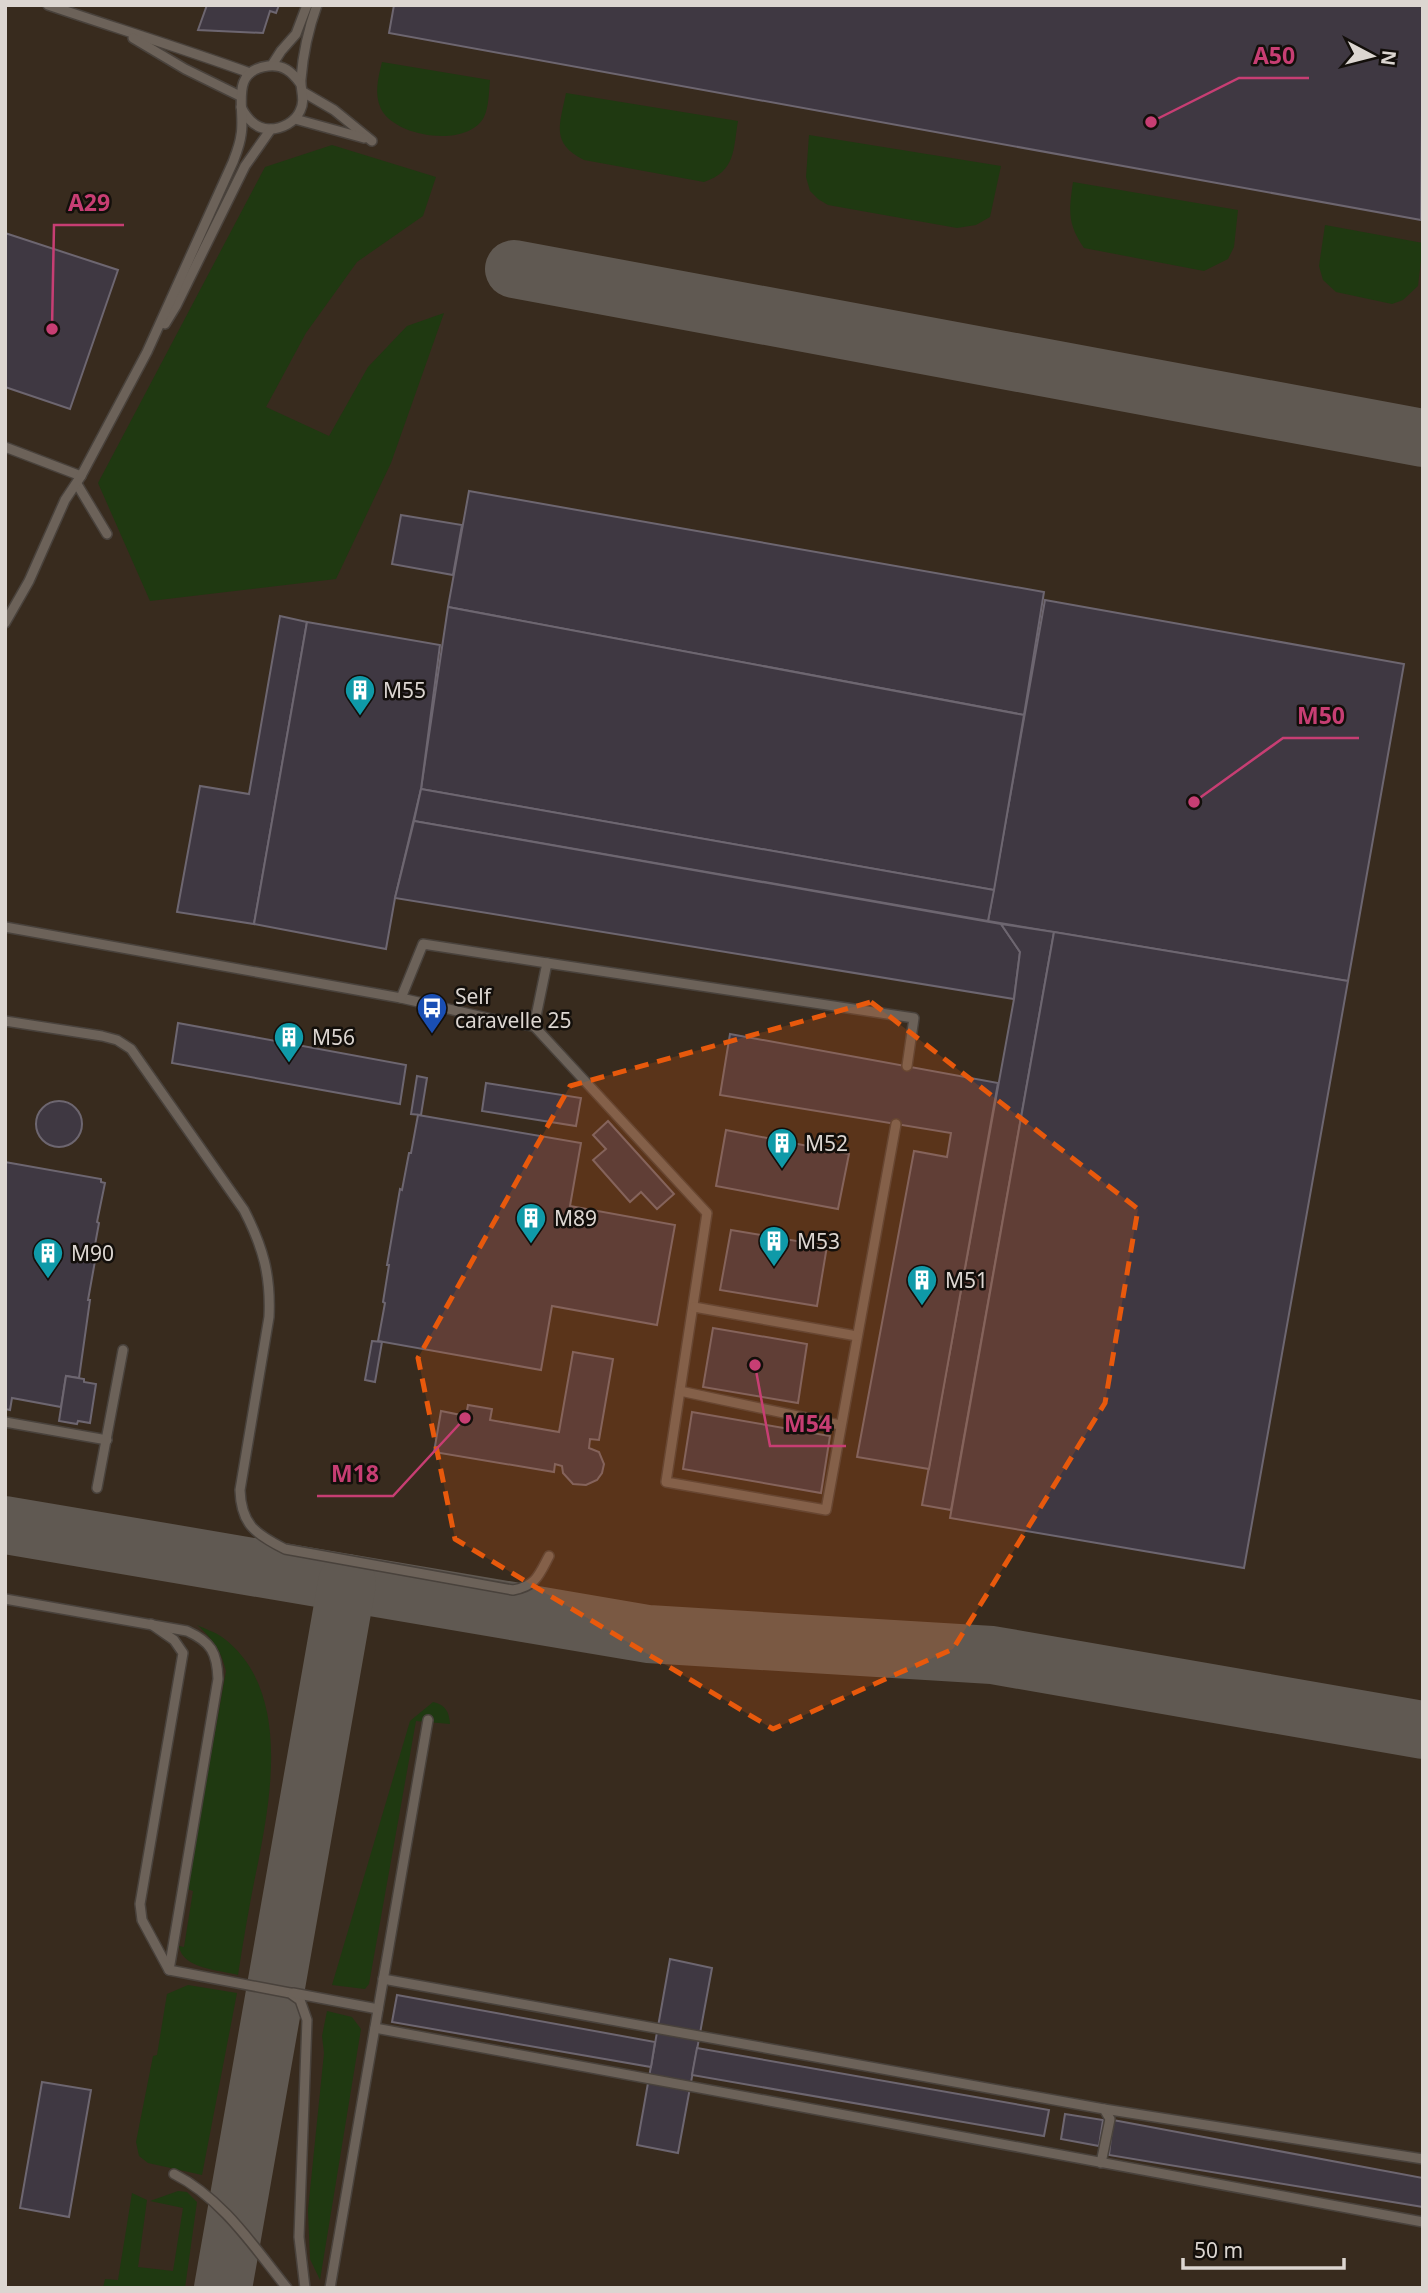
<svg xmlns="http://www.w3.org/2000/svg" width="1428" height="2293" font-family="'Noto Sans',sans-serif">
	<rect width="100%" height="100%" fill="#2d251d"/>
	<rect fill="#382b1e" x="5" y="5" width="1418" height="2283"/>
	<g fill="#1f3911">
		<path d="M 382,62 L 490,80 C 489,90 489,107 484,117 C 468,148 396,138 381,109 C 374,94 378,78 382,62 Z"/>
		<path d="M 566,93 L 738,121 C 733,150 736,171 704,182 L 584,160 C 550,143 560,124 566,93 Z"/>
		<polygon points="809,135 1001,166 990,217 976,225 957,228 828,205 818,199 810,191 806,177"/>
		<polygon points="332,145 436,177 423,216 357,262 306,333 266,407 329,436 368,367 407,326 444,313 391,463 336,579 150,601 98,483 265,167"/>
		<path d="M 1073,182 L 1238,210 L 1234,247 L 1228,259 L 1204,271 L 1084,248 C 1067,223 1069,211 1073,182 Z"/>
		<polygon points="1325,225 1423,243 1418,286 1403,300 1392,304 1336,292 1323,280 1319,266"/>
		<path d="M 197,1625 C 205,1629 215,1632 222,1637 C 290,1687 272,1792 258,1863 C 250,1900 244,1937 238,1975 C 220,1970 182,1969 179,1946 L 184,1947 L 193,1891 L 187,1889 L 226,1671 C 221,1650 213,1639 197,1625 Z"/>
		<path d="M 433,1702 C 446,1705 449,1712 450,1724 L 416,1721 L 369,1984 L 365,1989 L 332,1985 L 410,1721 Z"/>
		<polygon points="188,1985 237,1993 202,2175 148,2163 139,2156 136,2142 153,2056 157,2055 167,1994"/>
		<polygon points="327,2011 352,2017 361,2029 320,2280 310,2259 308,2210 324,2053 322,2036"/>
		<polygon points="178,2191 187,2192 197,2202 185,2288 103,2288 105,2279 118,2280 132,2193 147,2200 138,2267 173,2271 183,2208 150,2201"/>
	</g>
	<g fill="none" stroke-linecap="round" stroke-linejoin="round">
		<g stroke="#605952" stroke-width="58">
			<polyline points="514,269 1423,438"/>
			<polyline points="5,1525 648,1634 992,1655 1423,1730"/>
			<polyline points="223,2288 347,1583"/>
		</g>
	</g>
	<g fill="#3f3842" stroke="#6d6670" stroke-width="2">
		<polygon points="207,5 279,5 276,13 270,11 263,33 198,30"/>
		<polygon points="394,5 1423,5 1421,220 389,33"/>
		<polygon points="5,233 118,270 70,409 5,387"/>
		<polygon points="469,491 1044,592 1024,715 448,607"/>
		<polygon points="401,515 462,525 453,575 392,564"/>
		<polygon points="1045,600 1404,664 1348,981 988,921"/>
		<polygon points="448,607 1024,715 994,890 421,789"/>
		<polygon points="280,616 307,622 254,924 177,912 200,786 249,794"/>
		<polygon points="307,622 440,645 421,789 395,898 386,949 254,924"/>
		<polygon points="421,789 994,890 988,921 414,821"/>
		<polygon points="414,821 1001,924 1020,952 1014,999 395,898"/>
		<polygon points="1001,924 1054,932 951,1510 922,1505 1014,999 1020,952"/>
		<polygon points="1054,932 1348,981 1244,1568 950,1518"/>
		<polygon points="178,1023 406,1065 400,1104 172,1063"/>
		<polygon points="730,1034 998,1083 929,1469 857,1457 914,1151 947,1157 951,1133 720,1095"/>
		<polygon points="417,1076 427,1078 421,1115 411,1114"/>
		<polygon points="486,1083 581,1098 576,1126 482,1111"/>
		<circle cx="59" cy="1124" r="23"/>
		<polygon points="418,1115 581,1143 570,1206 675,1225 657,1325 552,1306 541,1370 378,1341 385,1303 383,1302 389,1265 387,1265 400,1189 402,1190 409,1153 411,1153"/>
		<polygon points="608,1121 674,1194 657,1209 641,1192 630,1202 593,1160 606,1149 593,1135"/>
		<polygon points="726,1130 849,1154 838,1209 716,1186"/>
		<polygon points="5,1162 101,1179 101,1182 105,1183 97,1222 99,1223 92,1261 95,1261 88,1300 90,1300 79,1378 66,1376 61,1407 12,1398 10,1410 5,1409"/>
		<polygon points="731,1230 827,1246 817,1306 720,1290"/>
		<polygon points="713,1328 807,1344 798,1403 703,1387"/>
		<polygon points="372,1341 382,1342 375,1382 365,1380"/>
		<polygon points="573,1352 613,1359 599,1440 590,1439 589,1448 599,1452 604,1464 602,1473 597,1480 586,1485 573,1484 563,1473 562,1466 555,1464 554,1472 434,1452 441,1411 466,1416 468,1405 492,1409 490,1420 559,1432"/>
		<polygon points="66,1376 84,1379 84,1382 96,1384 90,1423 78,1421 77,1424 59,1421"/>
		<polygon points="692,1412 830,1436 821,1493 683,1469"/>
		<polygon points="670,1959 712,1968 678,2153 637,2145"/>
		<polygon points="397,1995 655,2042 651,2067 392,2022"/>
		<polygon points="697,2048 1049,2110 1044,2136 692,2075"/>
		<polygon points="42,2082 91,2090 69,2217 20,2208"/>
		<polygon points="1065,2114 1103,2120 1099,2146 1061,2139"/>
		<polygon points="1113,2120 1423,2178 1423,2207 1109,2155"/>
	</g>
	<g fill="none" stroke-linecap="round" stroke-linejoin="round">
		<g stroke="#49423c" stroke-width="12">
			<g id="service">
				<path d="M 48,5 C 116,28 184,49 250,73"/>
				<polyline points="133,38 185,69 240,96"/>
				<polyline points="272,65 281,51 296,34 307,5"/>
				<polyline points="303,92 334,110 372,141"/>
				<path d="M 241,107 C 247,119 256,129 270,129 C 282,129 295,122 300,111 C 306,99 300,90 301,79 C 303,53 308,30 317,5"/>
				<polyline points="295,119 364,138"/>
				<polyline points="165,324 176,306 245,166 271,129"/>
				<polyline points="5,447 81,476"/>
				<polyline points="77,484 107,534"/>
				<path d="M 5,623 L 29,581 L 65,500 L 81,476 L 147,352 L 233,162 C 236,154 240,144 241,135 C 246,110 228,71 268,66 C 283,64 292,72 300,83"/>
				<polyline points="5,927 401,998 496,1020 534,1026"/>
				<polyline points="401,998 423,944 547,963"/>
				<path d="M 5,1021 L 102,1036 L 117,1040 L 131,1049 L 244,1210 C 263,1247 271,1275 269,1317 L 240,1490 C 241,1524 255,1534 285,1549 L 513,1590 C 536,1586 539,1575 549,1556"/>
				<polyline points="896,1124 826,1510 666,1482 707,1213 534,1026 547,963 914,1018 907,1066"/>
				<polyline points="694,1307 857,1336"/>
				<polyline points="680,1391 840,1425"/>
				<polyline points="5,1422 107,1440"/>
				<polyline points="97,1488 123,1350"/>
				<path d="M 5,1599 L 187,1631 C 211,1642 217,1652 218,1679 L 169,1970"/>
				<polyline points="151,1624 174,1640 183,1653 140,1904 142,1920 169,1970 290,1993 300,2000 307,2020 299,2237 305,2288"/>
				<polyline points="383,1979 1104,2109 1110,2119 1101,2163"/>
				<polyline points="293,1993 378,2009"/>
				<polyline points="375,2028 1423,2222"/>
				<polyline points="1104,2109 1423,2159"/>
				<path d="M 174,2174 C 222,2198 254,2247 287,2288"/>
				<polyline points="330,2288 428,1720"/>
			</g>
		</g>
		<use href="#service" stroke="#6c6259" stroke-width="9"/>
	</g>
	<path fill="#e8590c" fill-opacity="0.2" stroke="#e8590c" stroke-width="5" stroke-dasharray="14 9" stroke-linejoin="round" d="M 871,1002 L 1138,1209 L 1105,1403 L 953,1649 L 773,1729 L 455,1539 L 418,1358 L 570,1086 Z"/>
	<defs>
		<g id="building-pin" transform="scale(1.575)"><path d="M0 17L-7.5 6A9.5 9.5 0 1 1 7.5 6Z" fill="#0f9aa8" stroke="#130f0b"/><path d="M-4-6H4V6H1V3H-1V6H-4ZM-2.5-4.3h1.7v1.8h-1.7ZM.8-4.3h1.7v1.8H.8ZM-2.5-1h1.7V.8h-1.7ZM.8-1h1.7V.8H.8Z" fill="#fff"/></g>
		<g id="bus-pin" transform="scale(1.575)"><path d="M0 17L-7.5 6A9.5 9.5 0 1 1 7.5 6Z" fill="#1a4fb4" stroke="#130f0b"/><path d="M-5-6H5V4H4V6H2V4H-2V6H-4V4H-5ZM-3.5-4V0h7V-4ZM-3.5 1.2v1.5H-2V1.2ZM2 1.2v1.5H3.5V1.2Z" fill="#fff"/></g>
	</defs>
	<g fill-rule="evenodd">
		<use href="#building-pin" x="360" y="690"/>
		<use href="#bus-pin" x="432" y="1008"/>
		<use href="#building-pin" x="289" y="1037"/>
		<use href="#building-pin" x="782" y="1143"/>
		<use href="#building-pin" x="531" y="1218"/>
		<use href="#building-pin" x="774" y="1241"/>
		<use href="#building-pin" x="48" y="1253"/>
		<use href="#building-pin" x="922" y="1280"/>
	</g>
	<g text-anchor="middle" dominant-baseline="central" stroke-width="5" stroke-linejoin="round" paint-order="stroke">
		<g font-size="21" fill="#dcd6d1" stroke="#130f0b" text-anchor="start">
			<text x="383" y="690">M55</text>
			<text x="455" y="996">Self<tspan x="455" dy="24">caravelle 25</tspan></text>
			<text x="312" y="1037">M56</text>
			<text x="805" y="1143">M52</text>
			<text x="554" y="1218">M89</text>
			<text x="797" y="1241">M53</text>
			<text x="71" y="1253">M90</text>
			<text x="945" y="1280">M51</text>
		</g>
	</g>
	<path fill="none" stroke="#c73e73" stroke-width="2.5" d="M1151 122L1239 78H1309M52 329L54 225H124M1194 802L1283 738H1359M755 1365L770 1446H846M465 1418L393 1496H317"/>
	<g fill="#c73e73" stroke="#130f0b" stroke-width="2.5">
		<circle cx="1151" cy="122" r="7"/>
		<circle cx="52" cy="329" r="7"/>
		<circle cx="1194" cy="802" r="7"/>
		<circle cx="755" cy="1365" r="7"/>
		<circle cx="465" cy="1418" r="7"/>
	</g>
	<g font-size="23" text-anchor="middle" font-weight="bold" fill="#c73e73" stroke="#130f0b" stroke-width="5" stroke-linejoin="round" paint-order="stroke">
		<text x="1274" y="64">A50</text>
		<text x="89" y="211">A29</text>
		<text x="1321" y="724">M50</text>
		<text x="808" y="1432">M54</text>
		<text x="355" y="1482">M18</text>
	</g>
	<rect width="1428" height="2293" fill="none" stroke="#dcd6d1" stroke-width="14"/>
	<g transform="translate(1372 56) rotate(97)" stroke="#130f0b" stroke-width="5" paint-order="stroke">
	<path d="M0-5L12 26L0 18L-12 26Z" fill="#dcd6d1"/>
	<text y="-10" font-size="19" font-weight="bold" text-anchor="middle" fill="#dcd6d1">N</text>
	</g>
	<path d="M1183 2258v10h161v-10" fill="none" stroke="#dcd6d1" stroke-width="3.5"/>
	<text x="1194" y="2258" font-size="21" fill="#dcd6d1" stroke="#130f0b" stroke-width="5" paint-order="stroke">50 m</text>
</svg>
